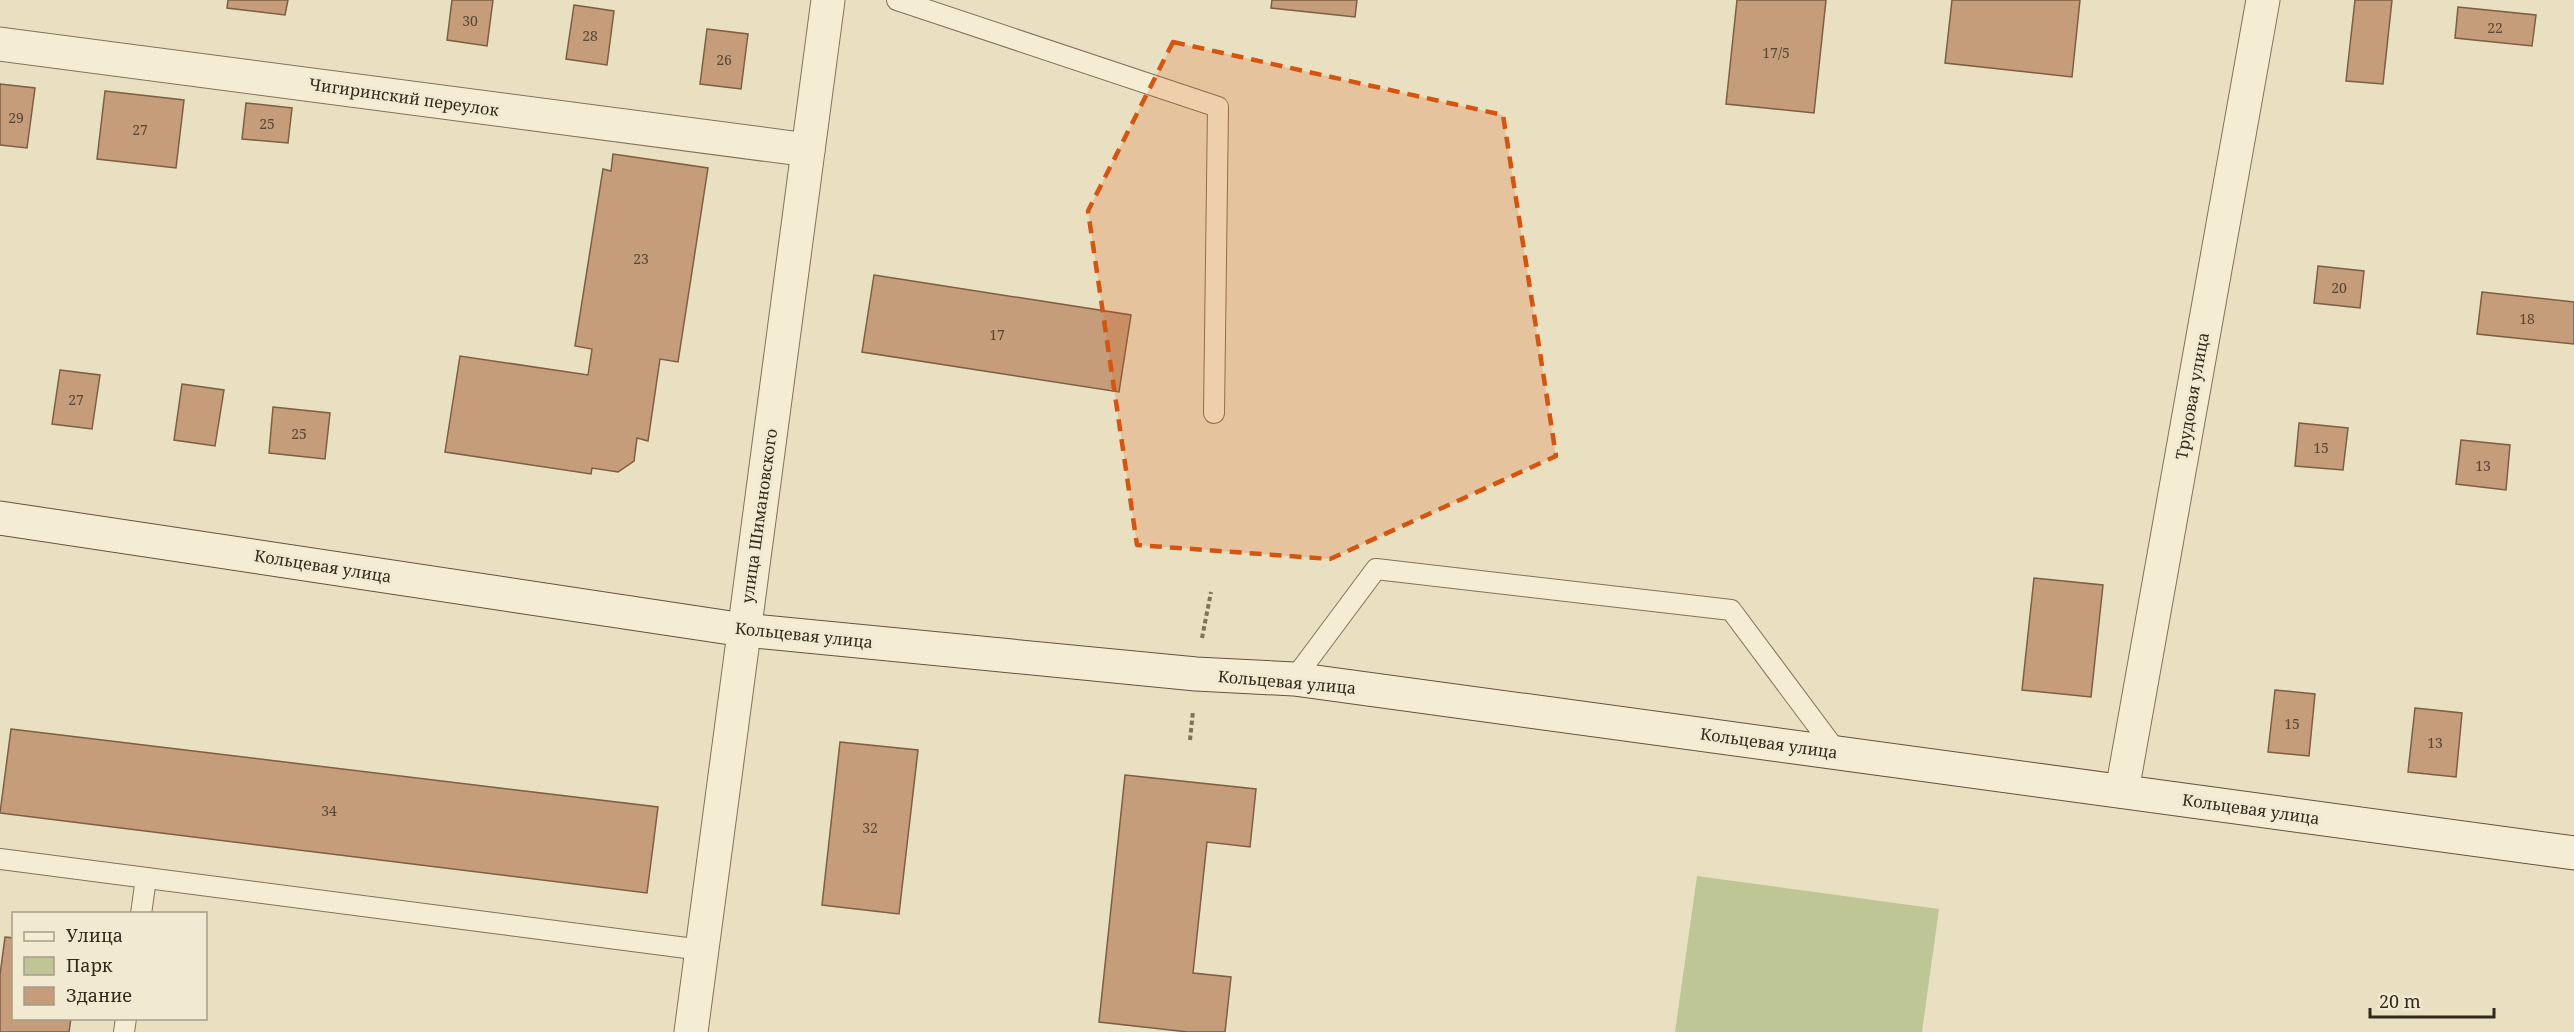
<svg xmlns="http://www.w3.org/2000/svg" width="2574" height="1032" font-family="'Noto Serif',serif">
	<rect width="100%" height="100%" fill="#e9e0c1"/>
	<polygon fill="#bec696" points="1697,876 1939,909 1922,1032 1675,1032"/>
	<g fill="#c59d7a" stroke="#7e5e42" stroke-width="1.5">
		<polygon points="228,0 288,0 285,15 227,8"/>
		<polygon points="452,0 493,0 487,46 447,40"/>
		<polygon points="1272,0 1357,0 1355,17 1271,8"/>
		<polygon points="1737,0 1826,0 1814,113 1726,104"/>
		<polygon points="1952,0 2080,0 2072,77 1945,63"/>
		<polygon points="2355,0 2392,0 2383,84 2346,81"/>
		<polygon points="574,5 614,11 607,65 566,59"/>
		<polygon points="2458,7 2536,15 2532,46 2455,38"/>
		<polygon points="707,29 748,34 741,89 700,84"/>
		<polygon points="0,84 35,88 27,148 0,145"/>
		<polygon points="105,91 184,100 176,168 97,159"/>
		<polygon points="246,103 292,108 288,143 242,139"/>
		<polygon points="613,154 708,168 678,362 660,359 648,441 637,438 634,461 618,472 592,468 591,474 445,452 460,356 588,375 592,349 575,346 603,169 611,171"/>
		<polygon points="2318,266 2364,271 2360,308 2314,303"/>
		<polygon points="874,275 1131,315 1119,392 862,352"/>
		<polygon points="2482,292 2574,302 2574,344 2477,334"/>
		<polygon points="60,370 100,375 92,429 52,424"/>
		<polygon points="182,384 224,390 215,446 174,440"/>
		<polygon points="273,407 330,413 325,459 269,453"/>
		<polygon points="2299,423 2348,428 2343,470 2295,466"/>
		<polygon points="2461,440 2510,445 2506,490 2456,484"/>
		<polygon points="2034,578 2103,585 2091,697 2022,690"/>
		<polygon points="2275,690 2315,694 2309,756 2268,752"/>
		<polygon points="2415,708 2462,713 2456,777 2408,772"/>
		<polygon points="11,729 658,807 647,893 0,813"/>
		<polygon points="840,742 918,750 899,914 822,905"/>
		<polygon points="1125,775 1256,789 1250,847 1207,842 1193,973 1231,977 1225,1032 1188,1032 1099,1022"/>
		<polygon points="5,937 14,938 14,1018 71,1018 69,1032 0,1032 0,975"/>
	</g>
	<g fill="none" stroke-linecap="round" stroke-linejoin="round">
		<g stroke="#81715a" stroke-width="22">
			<g id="lane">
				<polyline points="897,0 1218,107 1214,413"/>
				<polyline points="1294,679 1376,569 1731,610 1837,752"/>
				<polyline points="0,859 702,950"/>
				<polyline points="141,914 146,878"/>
				<polyline points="124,1032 126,1018"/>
			</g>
		</g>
		<g stroke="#81715a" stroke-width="35">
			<g id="street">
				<polyline points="0,44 808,150"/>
				<polyline points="2122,791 2263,0"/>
				<polyline points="691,1032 828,0"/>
			</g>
		</g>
		<g stroke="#63523e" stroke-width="35">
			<polyline id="secondary" points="0,518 744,630 1196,674 1294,679 2574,853"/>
		</g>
		<g stroke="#81715a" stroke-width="4" stroke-dasharray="4.5 3" stroke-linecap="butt">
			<polyline points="1202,638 1211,592"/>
			<polyline points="1190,740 1193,711"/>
		</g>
		<use href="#lane" stroke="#f5edd3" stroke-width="20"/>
		<use href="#street" stroke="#f5edd3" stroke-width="33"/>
		<use href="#secondary" stroke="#f5edd3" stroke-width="33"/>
	</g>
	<path fill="#d6540e" fill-opacity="0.2" stroke="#d6540e" stroke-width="4.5" stroke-dasharray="12 8" stroke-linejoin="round" d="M 1173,42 L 1503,115 L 1556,456 L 1330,559 L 1137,545 L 1088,211 Z"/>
	<g text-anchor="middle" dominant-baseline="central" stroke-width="6" stroke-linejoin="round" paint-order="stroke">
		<g font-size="14" fill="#574634">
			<text x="470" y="20">30</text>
			<text x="2495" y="27">22</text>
			<text x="590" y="35">28</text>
			<text x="1776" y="52">17/5</text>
			<text x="724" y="59">26</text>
			<text x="16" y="117">29</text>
			<text x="267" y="123">25</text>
			<text x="140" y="129">27</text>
			<text x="641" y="258">23</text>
			<text x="2339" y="287">20</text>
			<text x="2527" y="318">18</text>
			<text x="997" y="334">17</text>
			<text x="76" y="399">27</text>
			<text x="299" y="433">25</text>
			<text x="2321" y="447">15</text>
			<text x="2483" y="465">13</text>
			<text x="2292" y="723">15</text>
			<text x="2435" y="742">13</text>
			<text x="329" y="810">34</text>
			<text x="870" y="827">32</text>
		</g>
		<g font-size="16" fill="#32291d" stroke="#f2ead0">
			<text transform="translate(404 97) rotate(8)">Чигиринский переулок</text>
			<text transform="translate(2192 396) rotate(-80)">Трудовая улица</text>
			<text transform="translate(759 516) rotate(-82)">улица Шимановского</text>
			<text transform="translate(323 566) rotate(9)">Кольцевая улица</text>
			<text transform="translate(804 635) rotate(6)">Кольцевая улица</text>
			<text transform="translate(1287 682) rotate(5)">Кольцевая улица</text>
			<text transform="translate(1769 743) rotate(8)">Кольцевая улица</text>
			<text transform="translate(2251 809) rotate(8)">Кольцевая улица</text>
		</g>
	</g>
	<rect x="12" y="912" width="195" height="108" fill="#f2ead0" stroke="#a59d88" stroke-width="1.5"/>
	<rect x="24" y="932" width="30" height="9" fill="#f5edd3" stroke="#a59d88" stroke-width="1.5"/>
	<text x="66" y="942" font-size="18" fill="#32291d">Улица</text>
	<rect x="24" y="957" width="30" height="18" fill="#bec696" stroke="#a59d88" stroke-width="1.5"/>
	<text x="66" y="972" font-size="18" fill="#32291d">Парк</text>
	<rect x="24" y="987" width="30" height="18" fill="#c59d7a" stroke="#a59d88" stroke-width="1.5"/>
	<text x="66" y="1002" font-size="18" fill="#32291d">Здание</text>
	<path d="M2370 1008v9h124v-9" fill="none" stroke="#32291d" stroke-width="3"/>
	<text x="2379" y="1008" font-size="18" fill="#32291d" stroke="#f2ead0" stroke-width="4.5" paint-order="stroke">20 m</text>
</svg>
